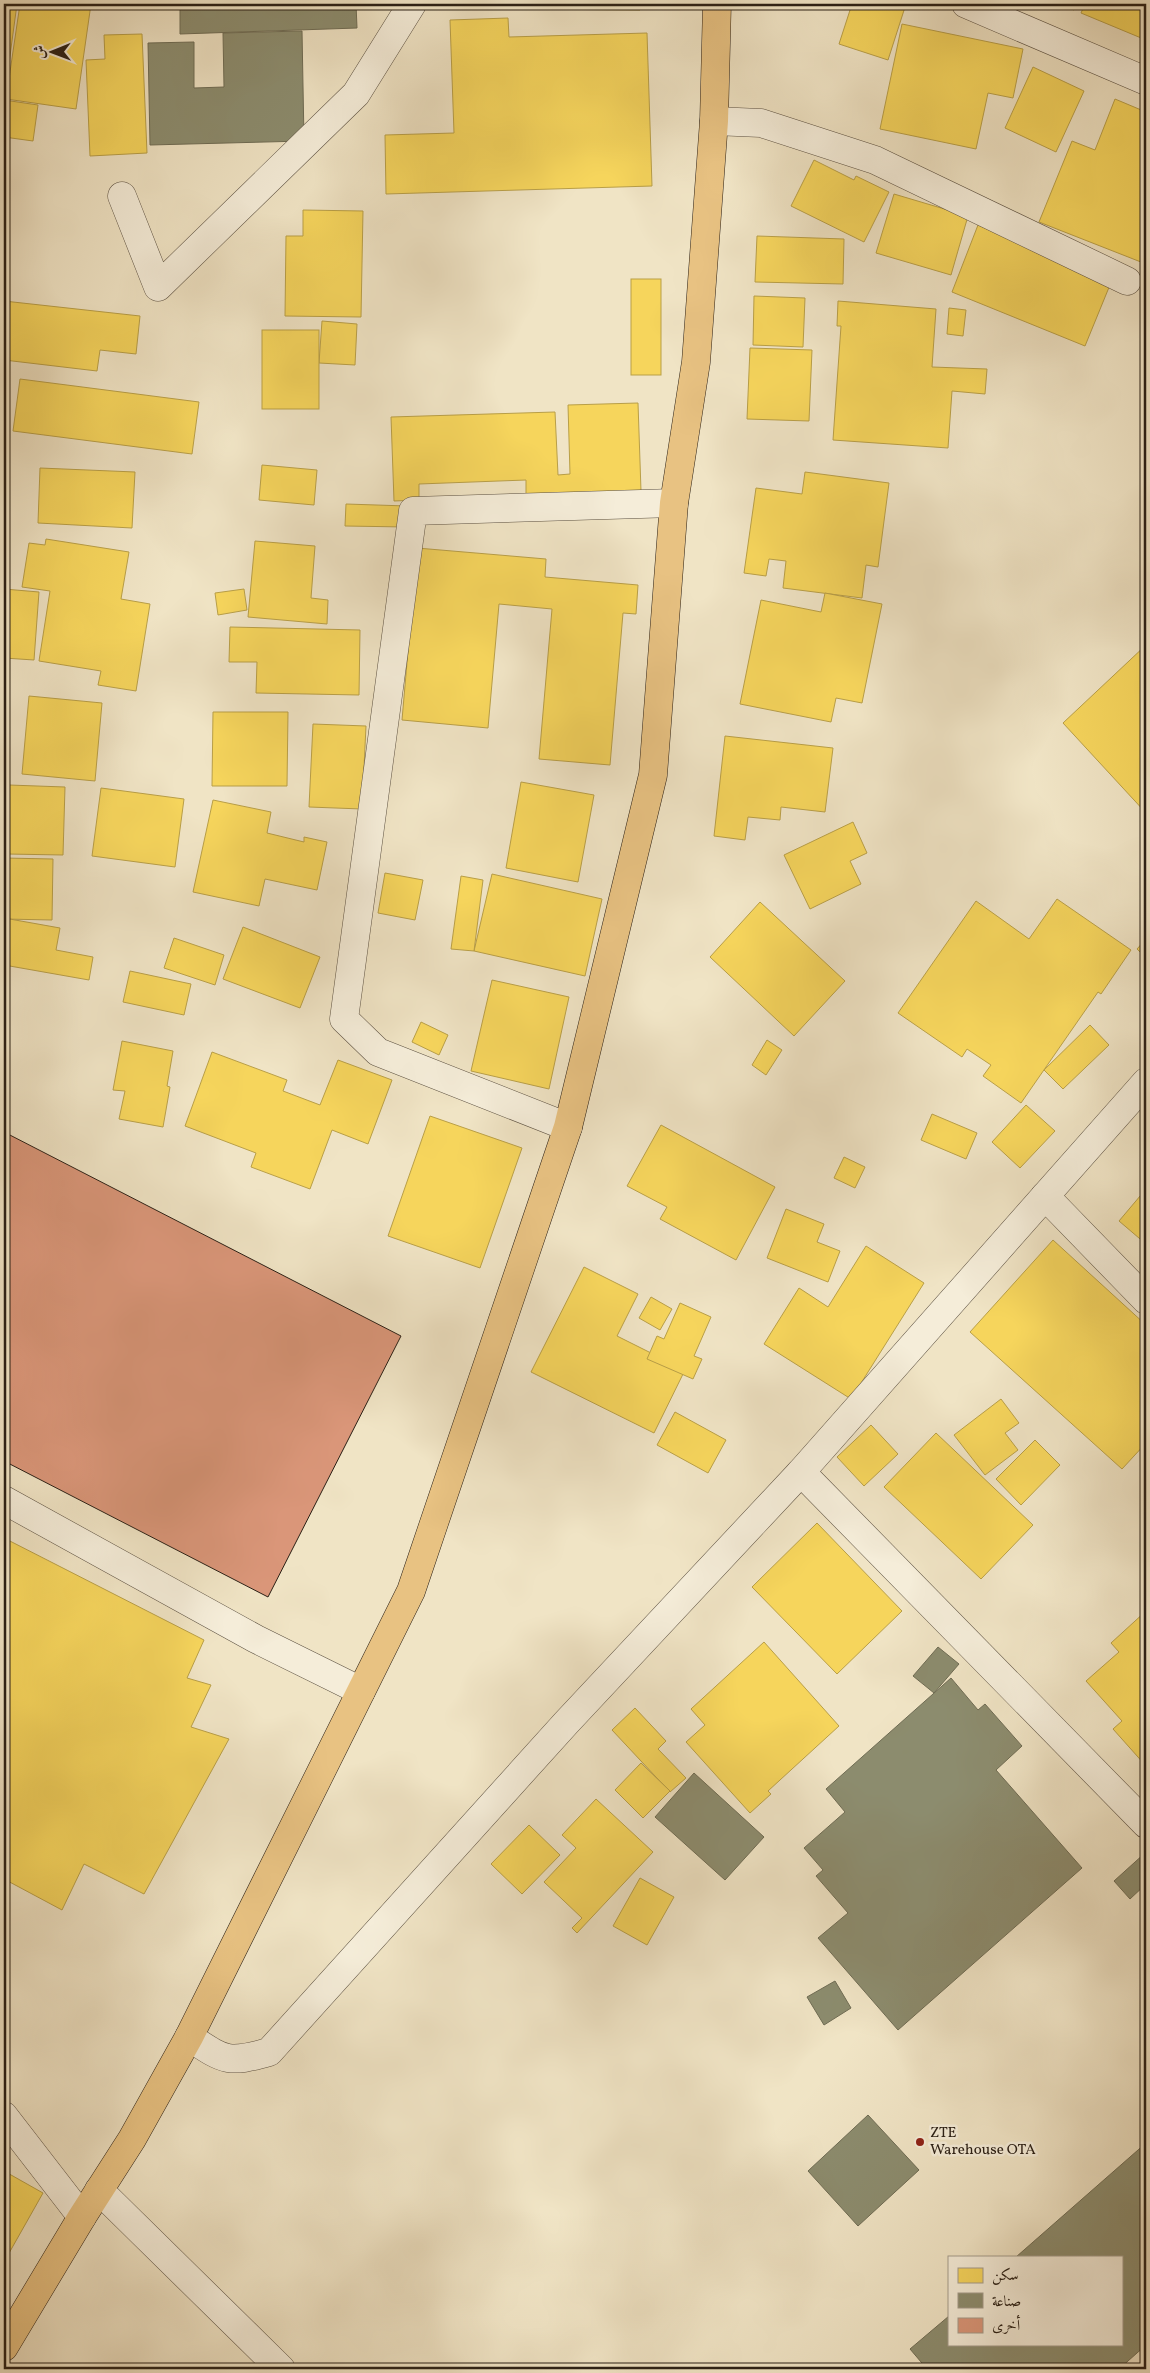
<svg xmlns="http://www.w3.org/2000/svg" width="1150" height="2373" font-family="Vollkorn,Amiri,serif">
	<rect width="100%" height="100%" fill="#f0e4c5"/>
	<filter id="stains"><feTurbulence type="fractalNoise" baseFrequency=".004" numOctaves="4"/><feColorMatrix values="0 0 0 0 .2 0 0 0 0 .09 0 0 0 0 .02 0 0 0 .5 -.17"/></filter>
	<radialGradient id="worn" r=".72"><stop offset=".6" stop-color="#630" stop-opacity="0"/><stop offset="1" stop-color="#630" stop-opacity=".3"/></radialGradient>
	<g fill="#f6d55c" stroke="#b99f47">
		<polygon points="4,4 17,4 4,100"/>
		<polygon points="20,4 91,4 76,109 6,99"/>
		<polygon points="525,4 640,4 640,10 525,9"/>
		<polygon points="852,4 906,4 888,60 839,44"/>
		<polygon points="1060,4 1077,4 1074,10"/>
		<polygon points="1085,4 1146,4 1146,40 1081,13"/>
		<polygon points="508,18 509,37 647,33 652,186 386,194 385,135 454,133 450,20"/>
		<polygon points="902,24 1023,49 1013,98 988,93 976,149 880,129"/>
		<polygon points="142,34 147,153 90,156 86,60 105,59 104,35"/>
		<polygon points="1033,67 1084,91 1056,152 1005,128"/>
		<polygon points="1115,99 1146,112 1146,286 1138,283 1146,264 1039,222 1072,141 1095,150"/>
		<polygon points="4,100 38,105 33,141 4,137"/>
		<polygon points="814,160 854,180 856,176 889,192 864,242 791,206"/>
		<polygon points="894,194 968,216 951,275 876,253"/>
		<polygon points="303,210 363,211 361,317 285,316 286,236 303,236"/>
		<polygon points="978,225 1112,280 1085,346 952,292"/>
		<polygon points="757,236 844,239 843,284 755,282"/>
		<rect x="631" y="279" width="30" height="96"/>
		<polygon points="754,296 805,298 803,347 753,345"/>
		<polygon points="4,301 140,316 136,354 100,350 97,371 4,360"/>
		<polygon points="838,301 936,309 932,367 987,369 985,394 952,391 948,448 833,440 841,326 837,326"/>
		<polygon points="949,308 966,310 963,336 947,334"/>
		<polygon points="322,321 357,324 355,365 319,363"/>
		<rect x="262" y="330" width="57" height="79"/>
		<polygon points="750,348 812,350 809,421 747,419"/>
		<polygon points="20,379 199,402 192,454 13,431"/>
		<polygon points="638,403 641,491 526,495 526,480 419,484 419,500 394,501 391,417 555,412 558,475 570,474 568,405"/>
		<polygon points="262,465 317,470 314,505 259,500"/>
		<polygon points="40,468 135,472 132,528 38,523"/>
		<polygon points="805,472 889,483 878,567 866,565 862,598 783,588 786,561 769,559 766,576 744,573 756,488 802,494"/>
		<polygon points="346,504 407,506 406,527 345,526"/>
		<polygon points="46,539 129,552 121,599 150,604 136,691 98,685 101,671 39,661 50,591 22,587 29,543 45,545"/>
		<polygon points="255,541 315,546 311,598 328,600 327,624 248,617"/>
		<polygon points="417,548 546,559 545,577 638,585 636,614 623,613 610,765 539,759 552,609 499,604 488,728 402,720"/>
		<polygon points="4,589 39,592 34,660 4,658"/>
		<polygon points="244,589 247,610 218,615 215,593"/>
		<polygon points="825,593 882,604 862,703 836,698 831,722 740,704 761,600 821,612"/>
		<polygon points="230,627 360,630 359,695 256,693 257,662 229,662"/>
		<polygon points="1146,645 1146,813 1063,723"/>
		<polygon points="29,696 102,703 95,781 22,774"/>
		<polygon points="213,712 288,712 287,786 212,786"/>
		<polygon points="313,724 366,726 362,809 309,807"/>
		<polygon points="725,736 833,748 825,812 781,807 780,820 748,817 745,840 714,836"/>
		<polygon points="521,782 594,795 578,882 506,868"/>
		<polygon points="9,785 65,787 63,855 7,854"/>
		<polygon points="101,788 184,799 175,867 92,856"/>
		<polygon points="213,800 271,812 267,833 304,842 304,837 327,842 317,890 265,879 259,906 193,892"/>
		<polygon points="853,822 867,853 850,861 861,884 810,909 784,855"/>
		<polygon points="4,858 53,859 52,920 4,919"/>
		<polygon points="385,873 423,880 415,920 378,913"/>
		<polygon points="492,874 602,899 585,976 474,951"/>
		<polygon points="461,876 483,880 474,951 451,949"/>
		<polygon points="1057,899 1131,950 1101,994 1098,992 1021,1103 983,1076 991,1065 967,1049 962,1057 898,1013 976,901 1029,939"/>
		<polygon points="760,902 845,981 794,1036 710,957"/>
		<polygon points="4,918 60,928 56,950 93,957 89,980 4,965"/>
		<polygon points="243,927 320,957 300,1008 223,979"/>
		<polygon points="174,938 224,955 215,985 164,968"/>
		<polygon points="1146,939 1146,958 1137,949"/>
		<polygon points="4,967 9,967 4,1001"/>
		<polygon points="130,971 191,984 184,1015 123,1002"/>
		<polygon points="492,980 569,997 549,1089 471,1071"/>
		<polygon points="421,1022 448,1035 439,1055 412,1042"/>
		<polygon points="1090,1025 1109,1045 1063,1089 1044,1070"/>
		<polygon points="767,1040 782,1050 766,1075 752,1065"/>
		<polygon points="122,1041 173,1051 167,1086 170,1087 163,1127 119,1119 125,1091 113,1090"/>
		<polygon points="212,1052 287,1080 283,1091 320,1105 338,1060 392,1080 368,1144 332,1130 310,1189 251,1167 256,1153 185,1126"/>
		<polygon points="1026,1105 1055,1131 1020,1168 992,1142"/>
		<polygon points="932,1114 977,1133 966,1159 921,1140"/>
		<polygon points="430,1116 522,1148 480,1268 388,1236"/>
		<polygon points="661,1125 775,1187 736,1260 660,1219 667,1207 627,1186"/>
		<polygon points="844,1157 865,1167 855,1188 834,1178"/>
		<polygon points="1146,1189 1146,1244 1119,1221"/>
		<polygon points="786,1209 824,1224 817,1242 840,1251 828,1282 767,1258"/>
		<polygon points="1053,1240 1146,1325 1146,1443 1122,1469 970,1332"/>
		<polygon points="866,1246 924,1283 851,1399 764,1344 799,1288 828,1307"/>
		<polygon points="584,1267 638,1294 617,1336 685,1370 654,1433 531,1372"/>
		<polygon points="651,1297 672,1309 660,1330 639,1318"/>
		<polygon points="680,1303 711,1317 694,1356 702,1359 693,1379 647,1359 657,1336 664,1339"/>
		<polygon points="1001,1399 1019,1423 1005,1433 1018,1450 985,1475 954,1435"/>
		<polygon points="675,1412 726,1440 708,1473 657,1445"/>
		<polygon points="871,1425 898,1454 864,1486 837,1457"/>
		<polygon points="936,1433 1033,1525 981,1579 884,1487"/>
		<polygon points="1035,1440 1060,1465 1021,1505 996,1479"/>
		<polygon points="817,1523 902,1611 837,1674 752,1587"/>
		<polygon points="4,1538 204,1640 187,1678 211,1685 191,1727 229,1739 144,1894 84,1864 62,1910 4,1879"/>
		<polygon points="1146,1611 1146,1766 1113,1729 1122,1721 1086,1681 1119,1652 1111,1643"/>
		<polygon points="764,1642 839,1726 768,1791 771,1794 750,1813 686,1742 705,1725 691,1709"/>
		<polygon points="635,1708 666,1741 658,1749 686,1778 670,1792 612,1730"/>
		<polygon points="641,1763 670,1791 643,1818 615,1790"/>
		<polygon points="596,1799 653,1852 577,1933 572,1928 582,1918 544,1882 576,1848 562,1835"/>
		<polygon points="529,1825 560,1855 522,1894 491,1864"/>
		<polygon points="640,1878 674,1897 647,1945 613,1926"/>
		<polygon points="4,2171 43,2193 4,2262"/>
	</g>
	<g fill="#8c8c6e" stroke="#6f6c54">
		<polygon points="180,4 356,4 357,28 180,34"/>
		<polygon points="302,31 304,141 150,145 148,43 194,42 194,88 224,87 223,33"/>
		<polygon points="938,1647 959,1664 934,1693 913,1676"/>
		<polygon points="951,1678 978,1710 985,1704 1022,1746 996,1770 1082,1868 898,2030 818,1938 848,1913 816,1876 823,1870 804,1848 845,1812 826,1789"/>
		<polygon points="694,1773 764,1837 725,1880 655,1817"/>
		<polygon points="1145,1853 1146,1884 1130,1899 1114,1881"/>
		<polygon points="835,1981 851,2008 824,2025 807,1997"/>
		<polygon points="868,2115 919,2170 858,2226 808,2171"/>
		<polygon points="1146,2143 1146,2345 1119,2369 927,2369 910,2349 949,2316 949,2344 1121,2344 1121,2257 1016,2257"/>
	</g>
	<polygon fill="#da9679" stroke="#2b2016" points="4,1132 401,1336 268,1597 4,1461"/>
	<g fill="none" stroke-linecap="round" stroke-linejoin="round">
		<g stroke="#5c5142" stroke-width="29">
			<g id="minor">
				<polyline points="966,4 1146,81"/>
				<polyline points="714,121 761,123 875,160 1127,281"/>
				<polyline points="122,196 158,287 356,94 412,4"/>
				<polyline points="568,1127 378,1052 344,1019 413,511 674,503"/>
				<polyline points="1045,1196 1146,1300"/>
				<polyline points="801,1472 1146,1824"/>
				<polyline points="4,1500 256,1639 361,1691"/>
				<path d="M 189,2037 C 224,2060 227,2064 269,2052 L 566,1723 L 801,1472 L 1146,1082"/>
				<polyline points="4,2116 82,2217"/>
				<polyline points="99,2190 281,2369"/>
			</g>
		</g>
		<g stroke="#2b2016" stroke-width="29">
			<polyline id="major" points="4,2347 82,2217 132,2139 189,2037 411,1591 568,1127 653,775 674,503 696,362 714,121 717,4"/>
		</g>
		<use href="#minor" stroke="#f5edd9" stroke-width="28"/>
		<use href="#major" stroke="#e8c282" stroke-width="28"/>
	</g>
	<circle fill="#8f2418" stroke="#f5edd9" stroke-width="2" cx="920" cy="2142" r="5"/>
	<g text-anchor="middle" dominant-baseline="central" stroke-width="5" stroke-linejoin="round" paint-order="stroke">
		<g font-size="15" fill="#2b2016" stroke="#f5edd9" text-anchor="start">
			<text x="930" y="2133">ZTE<tspan x="930" dy="17">Warehouse OTA</tspan></text>
		</g>
	</g>
	<rect width="1150" height="2373" fill="none" stroke="#f0e4c5" stroke-width="20"/>
	<rect x="5" y="5" width="1140" height="2363" fill="none" stroke="#2b2016" stroke-width="2.5"/>
	<rect x="10" y="10" width="1130" height="2353" fill="none" stroke="#2b2016"/>
	<rect x="948" y="2256" width="175" height="90" fill="#f5edd9" stroke="#a49b8b"/>
	<rect x="958" y="2268" width="25" height="15" fill="#f6d55c" stroke="#a49b8b"/>
	<text x="992" y="2280" font-size="15" fill="#2b2016">سكن</text>
	<rect x="958" y="2293" width="25" height="15" fill="#8c8c6e" stroke="#a49b8b"/>
	<text x="992" y="2306" font-size="15" fill="#2b2016">صناعة</text>
	<rect x="958" y="2318" width="25" height="15" fill="#da9679" stroke="#a49b8b"/>
	<text x="992" y="2330" font-size="15" fill="#2b2016">أخرى</text>
	<g transform="translate(52 52) rotate(269)" stroke="#f5edd9" stroke-width="4" paint-order="stroke">
	<path d="M0-4L9 19L0 12L-9 19Z" fill="#2b2016"/>
	<text y="-8" font-size="14" font-weight="bold" text-anchor="middle" fill="#2b2016">ش</text>
	</g>
	<rect width="100%" height="100%" filter="url(#stains)"/>
	<rect width="100%" height="100%" fill="url(#worn)"/>
</svg>
